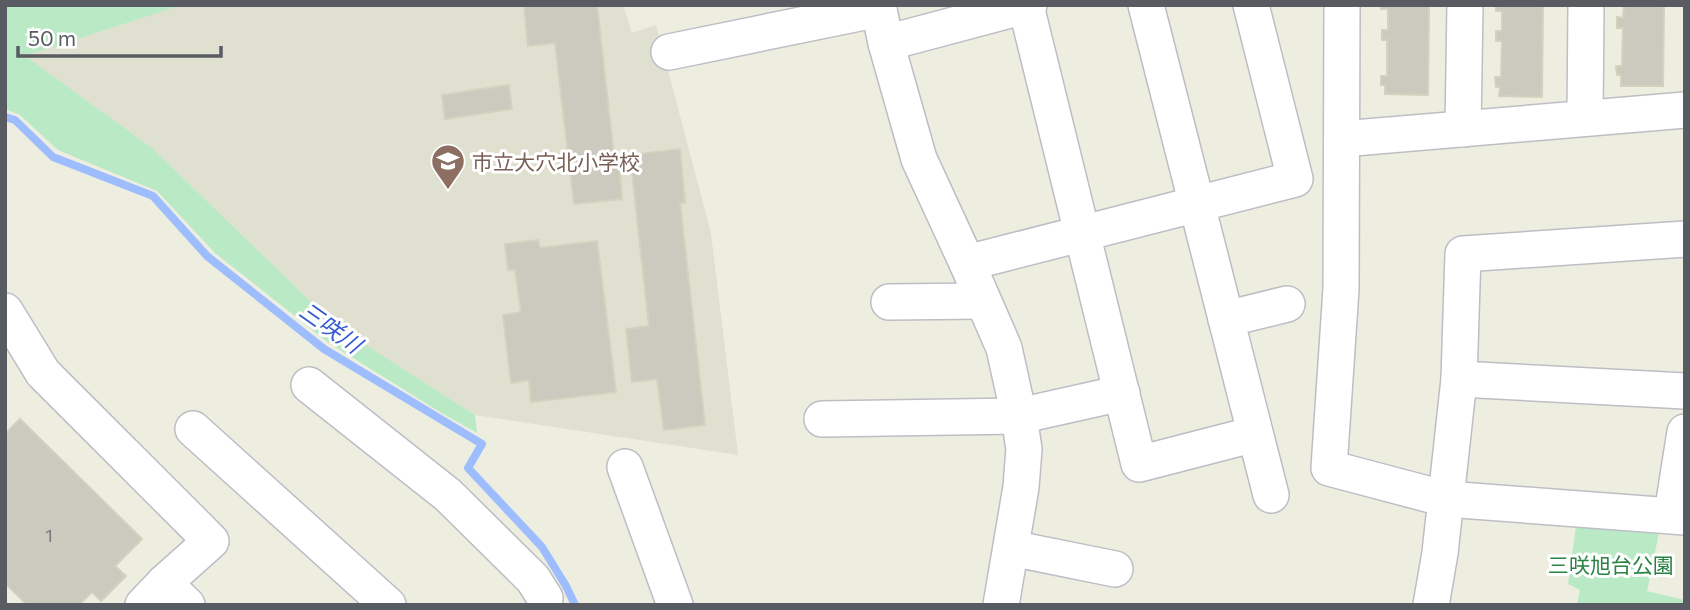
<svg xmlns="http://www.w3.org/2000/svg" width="1690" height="610" font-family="Commissioner,'Noto Sans JP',sans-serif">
	<rect width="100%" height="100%" fill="#edeee0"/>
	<polygon fill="#e0e0d0" points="182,5 623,5 632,33 656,25 711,233 738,455 475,415 335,325 152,148 24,56"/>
	<g fill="#b9e9c5">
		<polygon points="5,5 182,5 25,56 152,148 335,325 475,415 477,433 440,412 329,343 215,253 157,191 58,150 20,115 5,109"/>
		<polygon points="1577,519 1661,523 1647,591 1685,600 1685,605 1577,605 1580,590 1568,584"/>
	</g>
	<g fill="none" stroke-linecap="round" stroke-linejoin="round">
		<polyline stroke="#9ebdff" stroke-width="8" points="5,117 15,120 53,157 153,196 207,256 324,349 482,444 468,468 542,547 566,586 575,605"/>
	</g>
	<g fill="#cbcabf" stroke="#d3d2be" stroke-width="2">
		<polygon points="524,5 597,5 614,157 680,149 685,203 680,203 705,425 664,430 657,379 632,382 626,329 649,326 632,172 620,174 622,199 574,204 555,43 528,46"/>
		<polygon points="1381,5 1429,5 1428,95 1385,94 1385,85 1381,85 1381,76 1387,76 1387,40 1382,40 1382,30 1388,30 1388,9 1381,9"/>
		<polygon points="1496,5 1543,5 1542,97 1499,96 1500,87 1496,87 1495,77 1501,77 1502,41 1496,41 1496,31 1502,31 1502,11 1496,11"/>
		<polygon points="1624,5 1664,5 1663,86 1621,86 1621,75 1617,75 1616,66 1622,66 1623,28 1617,28 1617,17 1623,18"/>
		<polygon points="509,85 512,109 445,119 442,95"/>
		<polygon points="538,240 540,248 597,241 616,392 531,402 529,380 511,383 503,315 521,312 515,270 508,270 505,244"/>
		<polygon points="20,419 142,539 115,566 126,576 101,601 92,592 79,605 27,605 5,583 5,434"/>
	</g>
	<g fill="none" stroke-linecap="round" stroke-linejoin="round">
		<g stroke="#bdbec5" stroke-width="38">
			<g id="minor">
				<polyline points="878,5 886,43 919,159 967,263 1004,348 1019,416 1024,449 1021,487 1001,605"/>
				<polyline points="1146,5 1271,495"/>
				<polyline points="1342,5 1341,289 1329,468 1446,499 1685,517"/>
				<polyline points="1026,6 1139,464 1255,434"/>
				<polyline points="886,43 1029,5"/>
				<polyline points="669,52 879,9"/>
				<polyline points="1585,118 1586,5"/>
				<polyline points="1463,129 1465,5"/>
				<polyline points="1342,139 1685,110"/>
				<polyline points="967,263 1295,179 1251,5"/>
				<polyline points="889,302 983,301"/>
				<polyline points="5,311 43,373 211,541 164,583 143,605"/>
				<polyline points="1226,319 1287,304"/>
				<polyline points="1459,379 1685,391"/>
				<polyline points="309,385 448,495 533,579 545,598"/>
				<polyline points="822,419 1019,416 1122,393"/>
				<polyline points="193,429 388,605"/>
				<polyline points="625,467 675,605"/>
				<polyline points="1672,514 1685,432"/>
				<polyline points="1011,548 1115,569"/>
				<polyline points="164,583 187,605"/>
				<polyline points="1431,605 1440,553 1459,379 1463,254 1685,239"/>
			</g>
		</g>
		<use href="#minor" stroke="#fff" stroke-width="35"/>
	</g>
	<defs>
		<g id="school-pin" transform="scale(1.75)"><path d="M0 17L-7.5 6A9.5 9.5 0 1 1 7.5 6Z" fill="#8d6e63" stroke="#fff"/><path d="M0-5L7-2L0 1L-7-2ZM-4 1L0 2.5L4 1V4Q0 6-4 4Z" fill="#fff"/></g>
	</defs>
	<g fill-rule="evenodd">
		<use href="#school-pin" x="448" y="161"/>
	</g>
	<g text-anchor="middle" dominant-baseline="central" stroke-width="6" stroke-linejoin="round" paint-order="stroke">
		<g font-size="18" fill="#76777a">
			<text x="49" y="535">1</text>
		</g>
		<g font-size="21" fill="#785e54" stroke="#fff" text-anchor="start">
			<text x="472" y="161">市立大穴北小学校</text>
		</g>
		<g font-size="21" fill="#2a8243" stroke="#fff">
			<text x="1611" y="564">三咲旭台公園</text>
		</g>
		<g font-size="23" font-style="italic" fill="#355acf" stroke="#fff">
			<text transform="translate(331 327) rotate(35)">三咲川</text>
		</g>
	</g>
	<rect width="1690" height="610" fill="none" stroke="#595b63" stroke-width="14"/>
	<path d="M18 46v10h203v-10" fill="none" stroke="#595b63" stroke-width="3.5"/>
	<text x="28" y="46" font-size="21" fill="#595b63" stroke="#ffffff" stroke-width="5" paint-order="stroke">50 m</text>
</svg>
